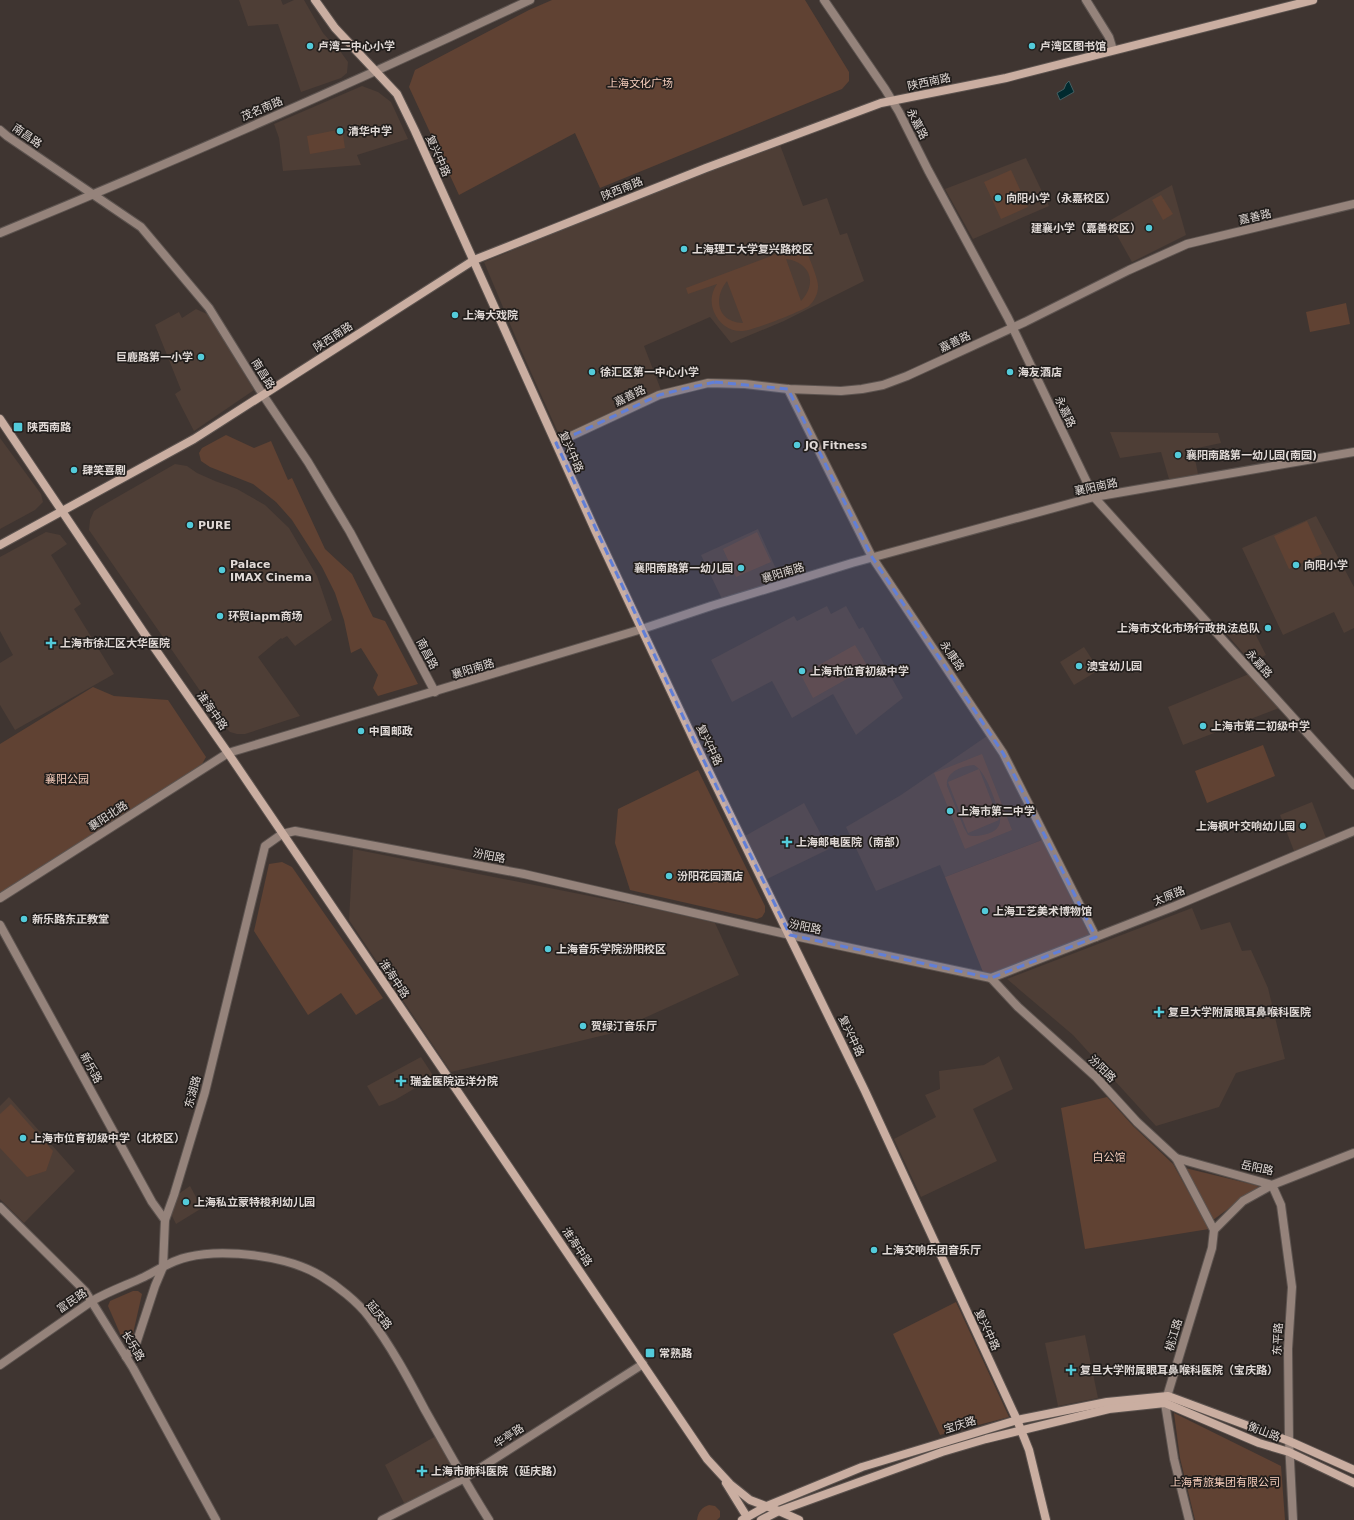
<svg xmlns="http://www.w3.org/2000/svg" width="1354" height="1520" font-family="'DejaVu Sans','Noto Sans SC',sans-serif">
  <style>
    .built { fill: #4e3e36 }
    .green { fill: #604233; fill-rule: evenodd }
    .water { fill: #002a2f; stroke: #435e61 }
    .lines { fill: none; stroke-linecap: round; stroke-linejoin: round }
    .minor-casing { stroke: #5c534f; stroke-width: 10 }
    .tertiary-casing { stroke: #5c534f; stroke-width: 10 }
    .secondary-casing { stroke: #5c534f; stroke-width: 10 }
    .minor { stroke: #95837b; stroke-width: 8 }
    .tertiary { stroke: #95837b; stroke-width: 8 }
    .secondary { stroke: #caaea1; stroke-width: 8 }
    .marked { fill: #617fd7; fill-opacity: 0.2; stroke: #617fd7; stroke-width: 3; stroke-dasharray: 8 5; stroke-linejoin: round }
    .poi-dot { fill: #53cbda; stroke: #221e1c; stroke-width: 1.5 }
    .labels { text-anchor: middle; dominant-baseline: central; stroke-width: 3.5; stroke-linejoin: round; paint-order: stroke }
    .poi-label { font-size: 11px; font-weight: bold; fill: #e0d9d6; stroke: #221e1c; text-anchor: start }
    .street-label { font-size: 11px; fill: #e0d9d6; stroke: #221e1c }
    .park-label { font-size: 11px; fill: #f6cebc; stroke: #221e1c }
  </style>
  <rect width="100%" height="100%" fill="#3f3531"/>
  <!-- built -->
  <g class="built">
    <polygon points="239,0 281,0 283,5 294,0 304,0 323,33 330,41 340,51 348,62 347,73 341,78 301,92 278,24 248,26"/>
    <polygon points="362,86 378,92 391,102 408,139 357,155 361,165 283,171 279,138 274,124"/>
    <polygon points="780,145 803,206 827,198 840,235 847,233 864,281 784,321 731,343 710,317 644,346 661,390 646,395 560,437 521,350 484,262 717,168"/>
    <polygon points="1026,158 1049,206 973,239 945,189"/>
    <polygon points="1172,185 1186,235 1132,262 1109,221"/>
    <polygon points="196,309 209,315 254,390 194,431 175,394 181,390 155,325 179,312 182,318"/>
    <polygon points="1110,432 1218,433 1221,443 1193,449 1198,474 1169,479 1161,452 1120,458"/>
    <polygon points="0,438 41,494 43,502 35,510 0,529"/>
    <polygon points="175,464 187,466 197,473 215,481 237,489 265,505 289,528 317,576 332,620 295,646 287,636 282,639 281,638 258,657 300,716 245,734 237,734 230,732 225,727 89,530 90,520 94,511 100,507"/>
    <polygon points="1316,516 1354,587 1354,628 1344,633 1334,612 1283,635 1242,548"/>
    <polygon points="758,529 781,580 722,599 701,555"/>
    <polygon points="46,532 60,535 67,544 51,555 81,604 74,609 114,674 15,730 0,705 0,663 13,655 0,631 0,557"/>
    <polygon points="827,606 831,614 846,606 859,629 863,627 903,698 856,735 833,694 792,718 772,681 732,702 711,660 794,616 797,621"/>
    <polygon points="1248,620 1266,655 1251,662 1224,631"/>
    <polygon points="1084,647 1099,670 1074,685 1060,662"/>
    <polygon points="1249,674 1279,708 1183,745 1168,707"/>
    <polygon points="987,736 999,755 1042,840 945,877 940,865 876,891 846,827 901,795"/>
    <polygon points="1312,802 1326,838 1294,851 1280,815"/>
    <polygon points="804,803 829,849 767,879 745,836"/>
    <polygon points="353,849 655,909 715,923 739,975 609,1034 451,1072 349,920"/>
    <polygon points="1192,908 1201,930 1230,922 1242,951 1251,950 1268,988 1285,1059 1236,1073 1219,1107 1156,1126 1073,1035 1007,979"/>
    <polygon points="999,1056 1013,1089 973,1109 997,1161 921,1197 894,1139 936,1117 925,1095 940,1089 939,1071 984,1065"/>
    <polygon points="421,1057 434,1077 395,1100 379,1106 367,1086"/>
    <polygon points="9,1097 75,1171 24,1223 0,1199 0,1106"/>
    <polygon points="190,1186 202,1208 176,1224 170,1212 177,1195"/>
    <polygon points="1085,1335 1098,1398 1058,1406 1045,1343"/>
    <polygon points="436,1436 460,1478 405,1505 385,1465"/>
  </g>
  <!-- green -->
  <g class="green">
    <polygon points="552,0 805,0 849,72 849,81 842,89 600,188 575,133 459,195 409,87 415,70 529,10"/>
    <polygon points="342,129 345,148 310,154 307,136"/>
    <polygon points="1011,170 1028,207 1001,219 984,182"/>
    <polygon points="1161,195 1173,214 1163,220 1152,200"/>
    <path d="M803 244C807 252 819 280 818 287 818 294 814 301 809 306 802 311 752 331 743 331 730 332 719 324 714 312 710 302 711 293 717 284L688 294 686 288ZM786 259C810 262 818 283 801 301ZM727 281 743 323C717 322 713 298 727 281Z"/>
    <polygon points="1346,303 1350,324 1310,332 1306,312"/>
    <polygon points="226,435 254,448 271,441 288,480 292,478 325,549 352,574 373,617 385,621 418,684 378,696 373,688 378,675 361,648 351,653 344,620 335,593 322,567 292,520 276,502 253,484 210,467 201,461 199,453 202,448"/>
    <polygon points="1307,521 1322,554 1289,569 1274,536"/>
    <polygon points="757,532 771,562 736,577 723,549"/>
    <polygon points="855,645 868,667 813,698 801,675"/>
    <polygon points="93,687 114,696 168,700 206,757 202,764 196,768 109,828 0,896 0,744"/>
    <polygon points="1263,745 1275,776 1207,803 1195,771"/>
    <path d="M982 754 1012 830 965 849 934 773ZM974 765C987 772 994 800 1000 814 1000 818 1001 823 998 827 994 834 976 838 968 835L964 828 947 786C945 772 962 766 974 765Z"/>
    <polygon points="979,769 999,820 968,833 948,782"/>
    <polygon points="698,770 765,906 765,912 762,917 757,919 630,890 615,843 618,809"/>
    <polygon points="1042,840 1090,936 990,973 983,972 945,877"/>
    <polygon points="282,862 292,867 383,998 356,1015 341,993 308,1015 254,931 269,864"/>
    <polygon points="1107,1097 1133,1126 1173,1164 1209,1229 1085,1249 1061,1108"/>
    <polygon points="11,1104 53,1151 46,1171 27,1177 0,1148 0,1114"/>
    <polygon points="1185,1168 1259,1186 1213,1220"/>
    <polygon points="133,1291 138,1291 142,1294 132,1338 127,1340 122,1338 108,1306 110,1301"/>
    <polygon points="956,1302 1009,1417 940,1435 893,1334"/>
    <polygon points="1174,1413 1281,1466 1285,1520 1195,1520 1180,1458"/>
    <path d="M709 1505 715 1506 720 1511V1517L717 1520H697C698 1512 702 1507 709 1505Z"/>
  </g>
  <!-- water -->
  <polygon class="water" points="1069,81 1074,92 1060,100 1057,93 1064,89 1066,84"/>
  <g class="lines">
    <defs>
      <g id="minor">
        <polyline points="824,0 885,89 899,112 928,170 1008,318 1094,497 1354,785"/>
        <polyline points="1086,0 1109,37 1113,50"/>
        <polyline points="0,130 7,136 141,227 209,308 263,395 308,462 350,532 435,692"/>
        <path d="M0 233C178 160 355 82 530 0"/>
        <polyline points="788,389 872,557 1003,753 1096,937"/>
        <polyline points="556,443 659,395 708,383 745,384 788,389 841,391 862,389 883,385 907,376 1025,322 1129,270 1187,244 1354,204"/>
        <polyline points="0,925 152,1202 165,1220"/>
        <polyline points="991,978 1175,906 1354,831"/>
        <polyline points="1176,1158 1272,1185"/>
        <polyline points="1272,1185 1281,1205 1292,1287 1288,1349 1289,1441 1293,1520"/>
        <path d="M92 1301C109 1291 127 1285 144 1277 158 1270 172 1260 188 1257 224 1248 289 1256 321 1276 336 1285 358 1302 369 1317 391 1346 408 1378 425 1410 446 1447 466 1484 489 1520"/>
        <polyline points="126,1357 136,1344 155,1286 163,1267 165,1220 174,1195 205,1092 265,846 282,834 295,831 524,874 790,935 991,978 1018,1007 1096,1077 1137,1122 1176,1158 1214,1230"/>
        <polyline points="382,1520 463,1479 643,1364"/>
        <polyline points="1189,1520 1174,1459 1165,1403 1212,1248 1214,1230 1243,1201 1272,1185 1354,1153"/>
      </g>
      <g id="tertiary">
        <polyline points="0,898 228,753 642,629 711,606 852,563 1094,497 1354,452"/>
        <polyline points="0,1207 85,1291 133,1368 216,1520"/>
        <polyline points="0,1365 92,1301"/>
      </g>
      <g id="secondary">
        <polyline points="315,0 335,28 397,94 415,131 595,530 699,751 865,1091 1017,1420 1029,1450 1046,1520"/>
        <polyline points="0,419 144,633 228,753 707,1459 730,1484 750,1500 779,1511 799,1520"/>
        <polyline points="0,545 194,439 474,260 706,168 881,103 1006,78 1313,0"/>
        <polyline points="726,1483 747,1517"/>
        <polyline points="742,1520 767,1506 862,1467 1017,1420 1107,1402 1168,1396 1289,1441 1354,1470"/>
        <polyline points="761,1520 779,1511 942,1452 986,1439 1109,1409 1165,1403 1259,1443 1289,1452 1354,1483"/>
      </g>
    </defs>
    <!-- minor casing -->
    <use href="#minor" class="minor-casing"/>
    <!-- tertiary casing -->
    <use href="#tertiary" class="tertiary-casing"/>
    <!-- secondary casing -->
    <use href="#secondary" class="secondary-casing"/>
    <!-- minor -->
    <use href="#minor" class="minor"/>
    <!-- tertiary -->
    <use href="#tertiary" class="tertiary"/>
    <!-- secondary -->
    <use href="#secondary" class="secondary"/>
  </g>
  <!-- marked area -->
  <path class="marked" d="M715 382 788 389 872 557 1003 753 1096 937 991 978 790 935 699 751 556 443 659 395 683 389Z"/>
  <!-- markers -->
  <g class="poi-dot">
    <circle cx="310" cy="46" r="4"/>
    <circle cx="1032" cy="46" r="4"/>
    <circle cx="340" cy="131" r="4"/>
    <circle cx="998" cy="198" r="4"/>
    <circle cx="1149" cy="228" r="4"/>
    <circle cx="684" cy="249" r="4"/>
    <circle cx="455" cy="315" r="4"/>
    <circle cx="201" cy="357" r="4"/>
    <circle cx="592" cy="372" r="4"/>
    <circle cx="1010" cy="372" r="4"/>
    <rect x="13" y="422" width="10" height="10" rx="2"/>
    <circle cx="797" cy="445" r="4"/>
    <circle cx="1178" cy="455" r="4"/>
    <circle cx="74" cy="470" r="4"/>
    <circle cx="190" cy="525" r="4"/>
    <circle cx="1296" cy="565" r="4"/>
    <circle cx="741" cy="568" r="4"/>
    <circle cx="222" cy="570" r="4"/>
    <circle cx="220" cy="616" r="4"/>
    <circle cx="1268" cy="628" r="4"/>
    <path d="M49 637h4v4h4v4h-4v4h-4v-4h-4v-4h4z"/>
    <circle cx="1079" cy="666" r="4"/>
    <circle cx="802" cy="671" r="4"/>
    <circle cx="1203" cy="726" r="4"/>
    <circle cx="361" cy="731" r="4"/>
    <circle cx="950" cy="811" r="4"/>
    <circle cx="1303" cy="826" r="4"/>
    <path d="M785 836h4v4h4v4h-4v4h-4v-4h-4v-4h4z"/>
    <circle cx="669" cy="876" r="4"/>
    <circle cx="985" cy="911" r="4"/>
    <circle cx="24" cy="919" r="4"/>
    <circle cx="548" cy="949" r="4"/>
    <path d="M1157 1006h4v4h4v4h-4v4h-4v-4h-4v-4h4z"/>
    <circle cx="583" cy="1026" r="4"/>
    <path d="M399 1075h4v4h4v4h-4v4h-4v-4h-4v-4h4z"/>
    <circle cx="23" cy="1138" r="4"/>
    <circle cx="186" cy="1202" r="4"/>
    <circle cx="874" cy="1250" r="4"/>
    <rect x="645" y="1348" width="10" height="10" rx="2"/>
    <path d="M1069 1364h4v4h4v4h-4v4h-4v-4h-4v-4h4z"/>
    <path d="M420 1465h4v4h4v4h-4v4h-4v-4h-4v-4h4z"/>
  </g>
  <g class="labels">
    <!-- poi labels -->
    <g class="poi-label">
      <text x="318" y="46">卢湾二中心小学</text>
      <text x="1040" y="46">卢湾区图书馆</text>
      <text x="348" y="131">清华中学</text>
      <text x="1006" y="198">向阳小学（永嘉校区）</text>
      <text x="1141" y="228" text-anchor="end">建襄小学（嘉善校区）</text>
      <text x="692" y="249">上海理工大学复兴路校区</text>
      <text x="463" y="315">上海大戏院</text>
      <text x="193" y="357" text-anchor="end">巨鹿路第一小学</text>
      <text x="600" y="372">徐汇区第一中心小学</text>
      <text x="1018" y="372">海友酒店</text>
      <text x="27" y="427">陕西南路</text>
      <text x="805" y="445">JQ Fitness</text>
      <text x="1186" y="455">襄阳南路第一幼儿园(南园)</text>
      <text x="82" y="470">肆笑喜剧</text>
      <text x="198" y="525">PURE</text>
      <text x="230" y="564">Palace<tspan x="230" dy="13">IMAX Cinema</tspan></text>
      <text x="1304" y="565">向阳小学</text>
      <text x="733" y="568" text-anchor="end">襄阳南路第一幼儿园</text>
      <text x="228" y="616">环贸iapm商场</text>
      <text x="1260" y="628" text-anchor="end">上海市文化市场行政执法总队</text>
      <text x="60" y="643">上海市徐汇区大华医院</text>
      <text x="1087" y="666">澳宝幼儿园</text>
      <text x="810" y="671">上海市位育初级中学</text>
      <text x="1211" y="726">上海市第二初级中学</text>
      <text x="369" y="731">中国邮政</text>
      <text x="958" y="811">上海市第二中学</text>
      <text x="1295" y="826" text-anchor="end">上海枫叶交响幼儿园</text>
      <text x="796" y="842">上海邮电医院（南部）</text>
      <text x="677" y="876">汾阳花园酒店</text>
      <text x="993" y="911">上海工艺美术博物馆</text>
      <text x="32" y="919">新乐路东正教堂</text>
      <text x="556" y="949">上海音乐学院汾阳校区</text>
      <text x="1168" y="1012">复旦大学附属眼耳鼻喉科医院</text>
      <text x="591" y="1026">贺绿汀音乐厅</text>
      <text x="410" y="1081">瑞金医院远洋分院</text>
      <text x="31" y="1138">上海市位育初级中学（北校区）</text>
      <text x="194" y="1202">上海私立蒙特梭利幼儿园</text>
      <text x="882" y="1250">上海交响乐团音乐厅</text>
      <text x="659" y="1353">常熟路</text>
      <text x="1080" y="1370">复旦大学附属眼耳鼻喉科医院（宝庆路）</text>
      <text x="431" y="1471">上海市肺科医院（延庆路）</text>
    </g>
    <!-- street labels -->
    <g class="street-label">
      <text transform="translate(929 82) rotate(-12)">陕西南路</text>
      <text transform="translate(262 109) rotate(-23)">茂名南路</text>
      <text transform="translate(917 124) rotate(63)">永嘉路</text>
      <text transform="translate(27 136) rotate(35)">南昌路</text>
      <text transform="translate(438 156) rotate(66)">复兴中路</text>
      <text transform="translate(622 189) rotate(-22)">陕西南路</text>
      <text transform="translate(1255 217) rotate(-13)">嘉善路</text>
      <text transform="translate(333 337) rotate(-33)">陕西南路</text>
      <text transform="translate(955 342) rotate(-25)">嘉善路</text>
      <text transform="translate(263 374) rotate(58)">南昌路</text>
      <text transform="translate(630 396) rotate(-25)">嘉善路</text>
      <text transform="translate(1065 412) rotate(65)">永嘉路</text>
      <text transform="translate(571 452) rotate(66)">复兴中路</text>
      <text transform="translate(1096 487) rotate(-12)">襄阳南路</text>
      <text transform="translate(783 573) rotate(-17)">襄阳南路</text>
      <text transform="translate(427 654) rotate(62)">南昌路</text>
      <text transform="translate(952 656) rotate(56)">永康路</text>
      <text transform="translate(1259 664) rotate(48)">永嘉路</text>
      <text transform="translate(473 669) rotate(-17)">襄阳南路</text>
      <text transform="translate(212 711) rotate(55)">淮海中路</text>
      <text transform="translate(709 745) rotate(64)">复兴中路</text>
      <text transform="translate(108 816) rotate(-33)">襄阳北路</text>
      <text transform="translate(489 856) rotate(11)">汾阳路</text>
      <text transform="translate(1169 896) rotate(-22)">太原路</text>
      <text transform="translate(805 927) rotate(12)">汾阳路</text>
      <text transform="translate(394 979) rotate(56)">淮海中路</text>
      <text transform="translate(851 1036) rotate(64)">复兴中路</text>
      <text transform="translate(91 1068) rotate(61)">新乐路</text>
      <text transform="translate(1102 1069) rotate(45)">汾阳路</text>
      <text transform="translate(193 1092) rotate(-75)">东湖路</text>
      <text transform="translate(1257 1168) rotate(12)">岳阳路</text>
      <text transform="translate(577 1247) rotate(56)">淮海中路</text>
      <text transform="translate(72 1301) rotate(-34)">富民路</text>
      <text transform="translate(379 1315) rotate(51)">延庆路</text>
      <text transform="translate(987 1330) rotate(65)">复兴中路</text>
      <text transform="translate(1174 1335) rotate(-74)">桃江路</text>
      <text transform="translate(1278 1339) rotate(-87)">东平路</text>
      <text transform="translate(133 1346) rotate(59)">长乐路</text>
      <text transform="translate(960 1425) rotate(-17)">宝庆路</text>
      <text transform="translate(1264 1432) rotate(21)">衡山路</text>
      <text transform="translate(509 1436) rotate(-33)">华亭路</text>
    </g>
    <!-- park labels -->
    <g class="park-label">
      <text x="640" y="83">上海文化广场</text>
      <text x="67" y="779">襄阳公园</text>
      <text x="1109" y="1157">白公馆</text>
      <text x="1225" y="1482">上海青旅集团有限公司</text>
    </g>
  </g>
</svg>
